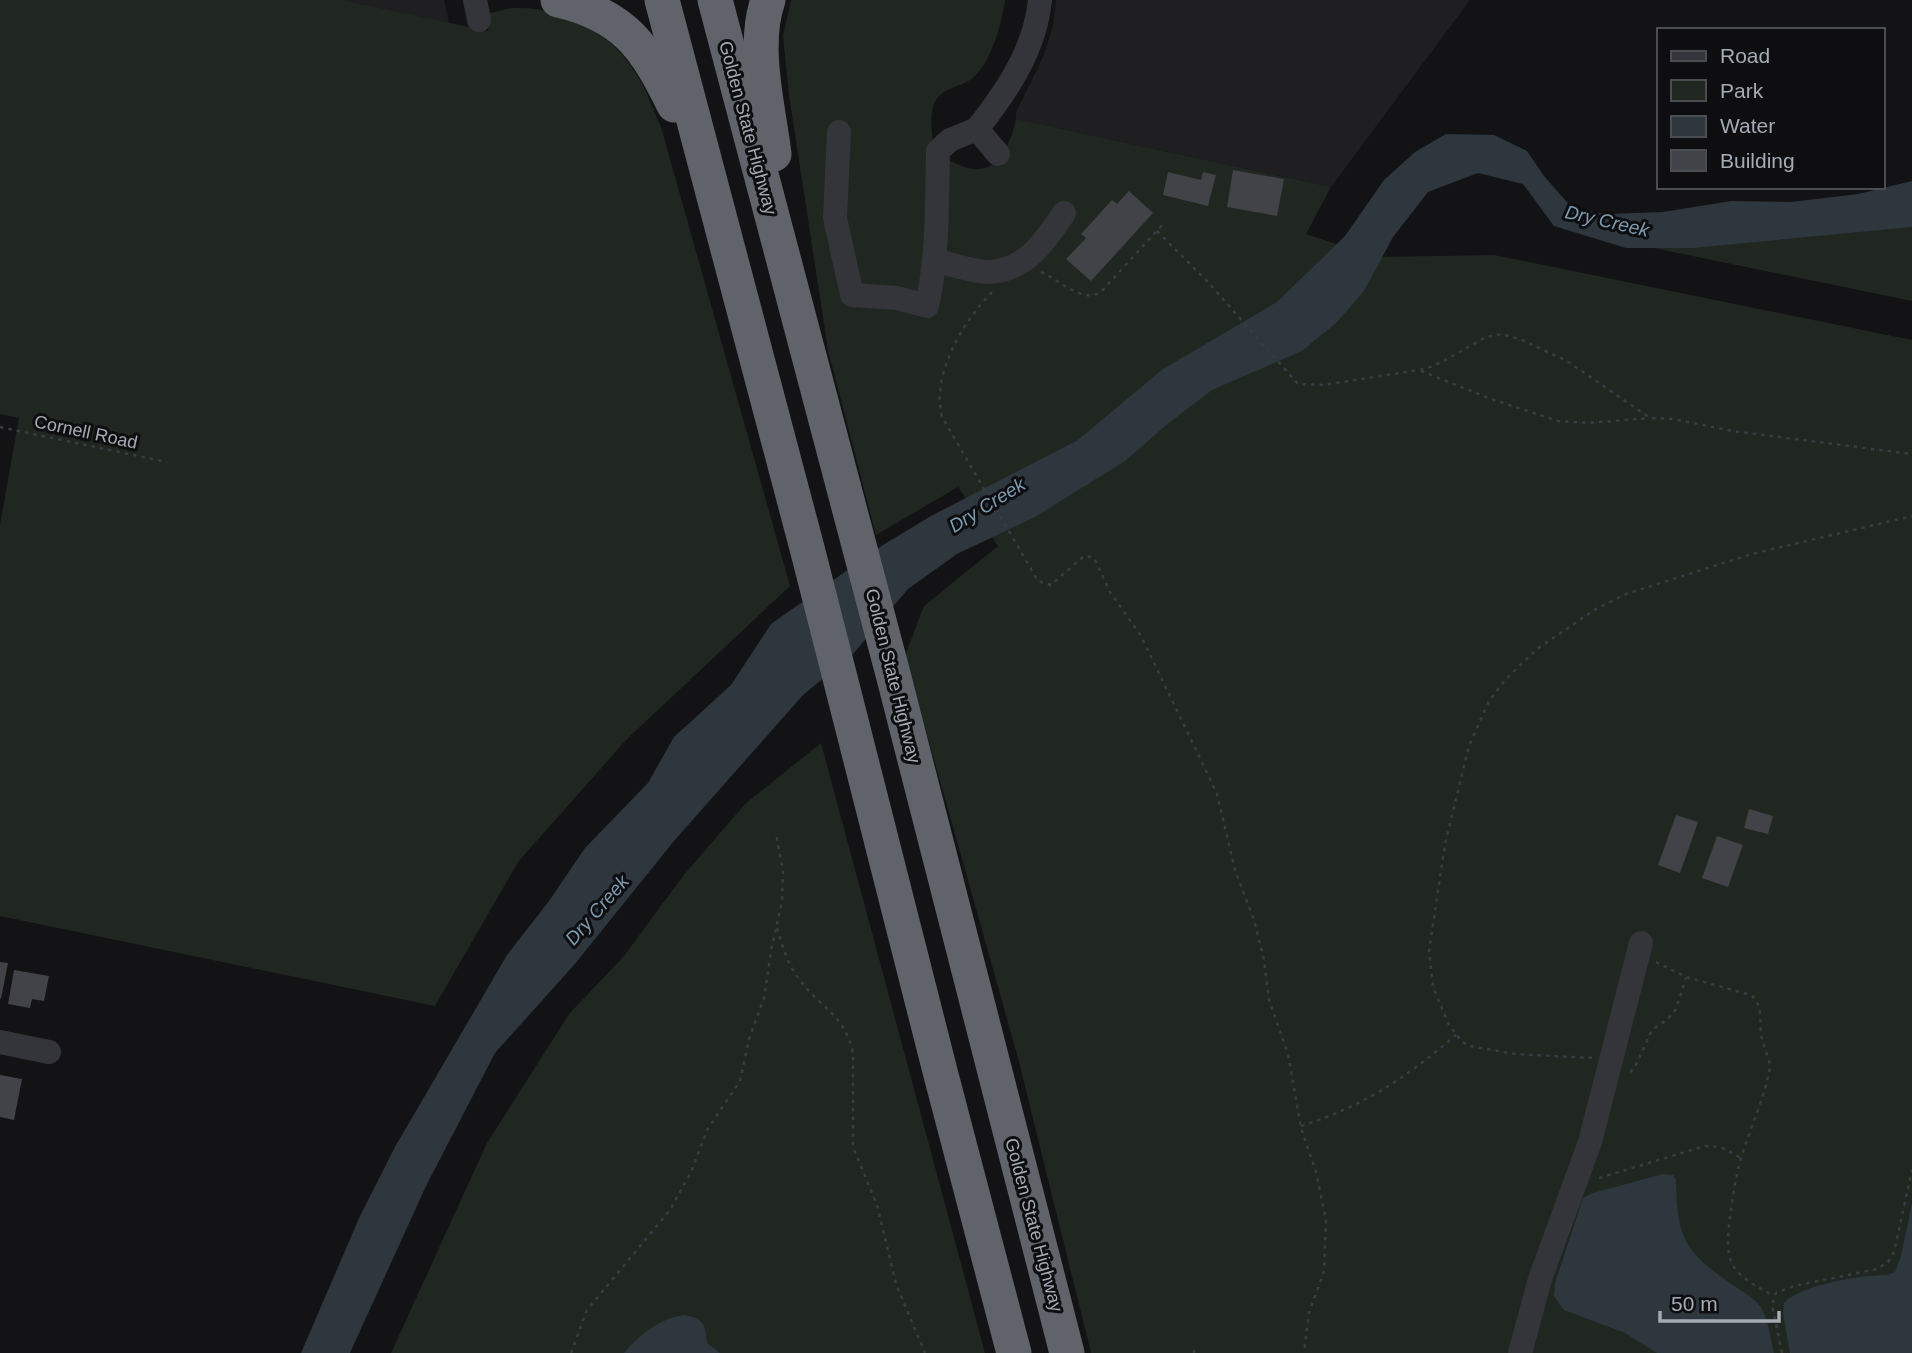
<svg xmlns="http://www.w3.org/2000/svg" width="1912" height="1353" font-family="Helvetica,sans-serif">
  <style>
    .built { fill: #1f1f22 }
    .green { fill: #1f2720 }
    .water { fill: #2d373d }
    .building { fill: #424348 }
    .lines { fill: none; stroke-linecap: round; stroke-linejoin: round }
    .path { stroke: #3a3c41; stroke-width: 2.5; stroke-dasharray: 3.5 5; stroke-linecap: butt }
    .minor { stroke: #34353a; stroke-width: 24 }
    .highway { stroke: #60646a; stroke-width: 35 }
    .labels { text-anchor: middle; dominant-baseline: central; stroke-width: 6; stroke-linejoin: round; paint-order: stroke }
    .street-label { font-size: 18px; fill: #a5abb5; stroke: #0e0e10 }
    .water-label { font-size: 19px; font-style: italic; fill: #7d9baf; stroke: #0e0e10 }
  </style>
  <rect width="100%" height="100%" fill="#131315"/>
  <!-- built -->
  <g class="built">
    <polygon points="343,0 444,0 449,23"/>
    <polygon points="1056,0 1470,0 1331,187 1016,119 1016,112 1044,55 1053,26"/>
  </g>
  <!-- green -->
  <g class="green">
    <path d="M0 0H343L488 31 489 13C498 12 507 8 516 8 568 7 617 36 641 82 649 96 654 112 661 127L790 586 627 739 518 862 435 1006 0 916V525L19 418 0 414Z"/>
    <path d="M791 0H1005C1002 23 990 67 970 80 959 87 944 88 936 100 928 113 933 135 933 149 978 184 1004 173 1016 119L1331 187 1306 234 1375 257 1494 255 1912 340V1353H1091L1018 1058 905 656 924 606 998 546 958 487 876 535 828 350 789 95 783 36Z"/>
    <polygon points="1912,206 1912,301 1561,229 1904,209"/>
    <polygon points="821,743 985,1353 391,1353 487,1143 569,1014 624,956 683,876 745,804"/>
  </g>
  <!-- water -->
  <g class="water">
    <polygon points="1446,134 1494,135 1527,151 1544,176 1573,209 1608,214 1663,212 1731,201 1791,202 1858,194 1912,181 1912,227 1693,248 1626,248 1554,226 1523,184 1478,173 1428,192 1393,237 1364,291 1336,323 1302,351 1212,390 1170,422 1125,461 1035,517 957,554 908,589 853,654 803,695 674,841 574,965 495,1053 426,1186 350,1353 301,1353 360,1216 395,1147 507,955 549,901 585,848 648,783 674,737 731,685 771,624 883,545 931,516 1078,440 1163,369 1277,302 1345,236 1384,180 1415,152"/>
    <path d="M1663 1174 1673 1175 1676 1180C1677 1235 1683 1251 1730 1283 1740 1290 1752 1296 1760 1306 1769 1319 1770 1338 1774 1353H1657L1625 1333 1564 1310 1554 1296 1555 1283 1583 1198 1593 1193Z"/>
    <path d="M1912 1203V1353H1790L1783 1313 1784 1303C1803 1284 1861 1275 1887 1275L1895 1272 1901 1256Z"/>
    <path d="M684 1315C703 1318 706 1325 707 1343L720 1353H624C639 1335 660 1318 684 1315Z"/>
  </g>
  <!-- building -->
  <g class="building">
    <polygon points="1233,170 1284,179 1277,216 1227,207"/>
    <polygon points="1168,172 1201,180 1203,172 1216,175 1208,206 1163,195"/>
    <polygon points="1129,191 1153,213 1091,281 1066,259 1086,238 1081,234 1112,200 1117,204"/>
    <polygon points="1749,809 1773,816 1768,834 1744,828"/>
    <polygon points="1676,815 1698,822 1680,873 1658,865"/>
    <polygon points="1717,836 1743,845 1728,887 1702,878"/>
    <polygon points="0,962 8,963 1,999 0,998"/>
    <polygon points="14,970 49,976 44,1001 32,999 30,1008 8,1004"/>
    <polygon points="0,1075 22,1079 14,1120 0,1117"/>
  </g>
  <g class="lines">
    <!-- path -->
    <g class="path">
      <polyline points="1157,231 1207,281 1298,384 1323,385 1425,369 1442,362 1486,337 1502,334 1522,340 1567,361 1650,418 1674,419 1732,431 1912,454"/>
      <path d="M1041 272C1060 280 1079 302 1100 293L1165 222"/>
      <path d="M992 292C963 322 931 374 942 417L1038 581 1051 585 1084 556 1092 557 1096 562 1110 592 1141 636 1210 779 1217 794 1235 870 1254 920 1264 960 1269 1000 1288 1054 1301 1128 1316 1172 1326 1220 1324 1271 1309 1313 1304 1353"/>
      <polyline points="1421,371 1491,399 1558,421 1588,423 1650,418"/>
      <polyline points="0,427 167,462"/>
      <path d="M777 928C782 945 788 965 799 979 820 1008 846 1015 853 1054V1147L877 1205 896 1284 925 1353"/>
      <path d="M1656 962 1686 977 1751 995C1765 1006 1758 1024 1762 1039 1764 1049 1769 1056 1770 1067 1765 1097 1751 1126 1742 1155 1735 1178 1732 1202 1729 1225 1728 1239 1726 1255 1734 1267 1744 1281 1760 1288 1774 1296"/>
      <polyline points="1592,1058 1515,1054 1470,1046 1462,1042 1449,1025 1433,987 1429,951 1445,844 1469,746 1489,701 1506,679 1537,649 1596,609 1626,594 1752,554 1912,516"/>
      <polyline points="1630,1072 1635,1067 1652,1030 1668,1019 1676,1009 1686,978"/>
      <path d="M1301 1126C1364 1106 1406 1078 1456 1035"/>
      <polyline points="1599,1178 1705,1146 1721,1147 1741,1158"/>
      <polyline points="1194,1350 1194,1353"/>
      <polyline points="571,1353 587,1310 670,1210 691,1172 707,1130 740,1081 749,1039 764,998 771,951 782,901 783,872 776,833"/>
      <polyline points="1782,1353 1772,1305 1776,1293 1794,1286 1877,1269 1888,1262 1894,1252 1912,1170"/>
    </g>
    <!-- minor -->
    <g class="minor">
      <polyline points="475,0 479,20"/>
      <path d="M977 129C1007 91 1035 50 1040 0"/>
      <polyline points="977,129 998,154"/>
      <path d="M839 132 835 218 852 295 897 298 927 306C938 255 937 203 938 151L950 140 977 129"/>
      <path d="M934 260C951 264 972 272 989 272 1027 270 1045 241 1064 213"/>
      <polyline points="0,1042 49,1052"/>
      <polyline points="1520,1353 1540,1279 1590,1142 1641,943"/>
    </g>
    <!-- highway -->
    <g class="highway">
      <path d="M558 0C624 15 646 47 674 105"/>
      <polyline points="662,0 807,548 941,1075 1014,1353"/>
      <polyline points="715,0 893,674 1067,1353"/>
      <path d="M768 0C752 46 768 106 774 154"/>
    </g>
  </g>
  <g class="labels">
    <!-- street labels -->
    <g class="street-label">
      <text transform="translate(748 128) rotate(75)">Golden State Highway</text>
      <text transform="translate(86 432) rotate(12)">Cornell Road</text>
      <text transform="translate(893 676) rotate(76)">Golden State Highway</text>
      <text transform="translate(1034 1225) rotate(75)">Golden State Highway</text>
    </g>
    <!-- water labels -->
    <g class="water-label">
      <text transform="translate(1607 221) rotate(13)">Dry Creek</text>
      <text transform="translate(987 505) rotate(-32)">Dry Creek</text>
      <text transform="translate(597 910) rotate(-49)">Dry Creek</text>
    </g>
  </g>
  <!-- legend -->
  <rect x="1657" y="28" width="228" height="161" fill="#0e0e10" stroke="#4a4d52" stroke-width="2"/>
  <rect x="1671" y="51" width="35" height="10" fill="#34353a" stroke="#4a4d52" stroke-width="2"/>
  <text x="1720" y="63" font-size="21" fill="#a5abb5">Road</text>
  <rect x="1671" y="80" width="35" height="21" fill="#1f2720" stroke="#4a4d52" stroke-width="2"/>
  <text x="1720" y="98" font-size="21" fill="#a5abb5">Park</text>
  <rect x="1671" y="116" width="35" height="21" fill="#2d373d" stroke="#4a4d52" stroke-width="2"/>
  <text x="1720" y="133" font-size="21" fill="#a5abb5">Water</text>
  <rect x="1671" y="150" width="35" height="21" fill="#424348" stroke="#4a4d52" stroke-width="2"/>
  <text x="1720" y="168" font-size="21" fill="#a5abb5">Building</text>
  <!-- scale -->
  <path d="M1660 1311v10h119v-10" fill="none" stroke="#a5abb5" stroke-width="3.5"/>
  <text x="1671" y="1311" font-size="21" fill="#a5abb5" stroke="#0e0e10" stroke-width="5" paint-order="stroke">50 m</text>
</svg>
